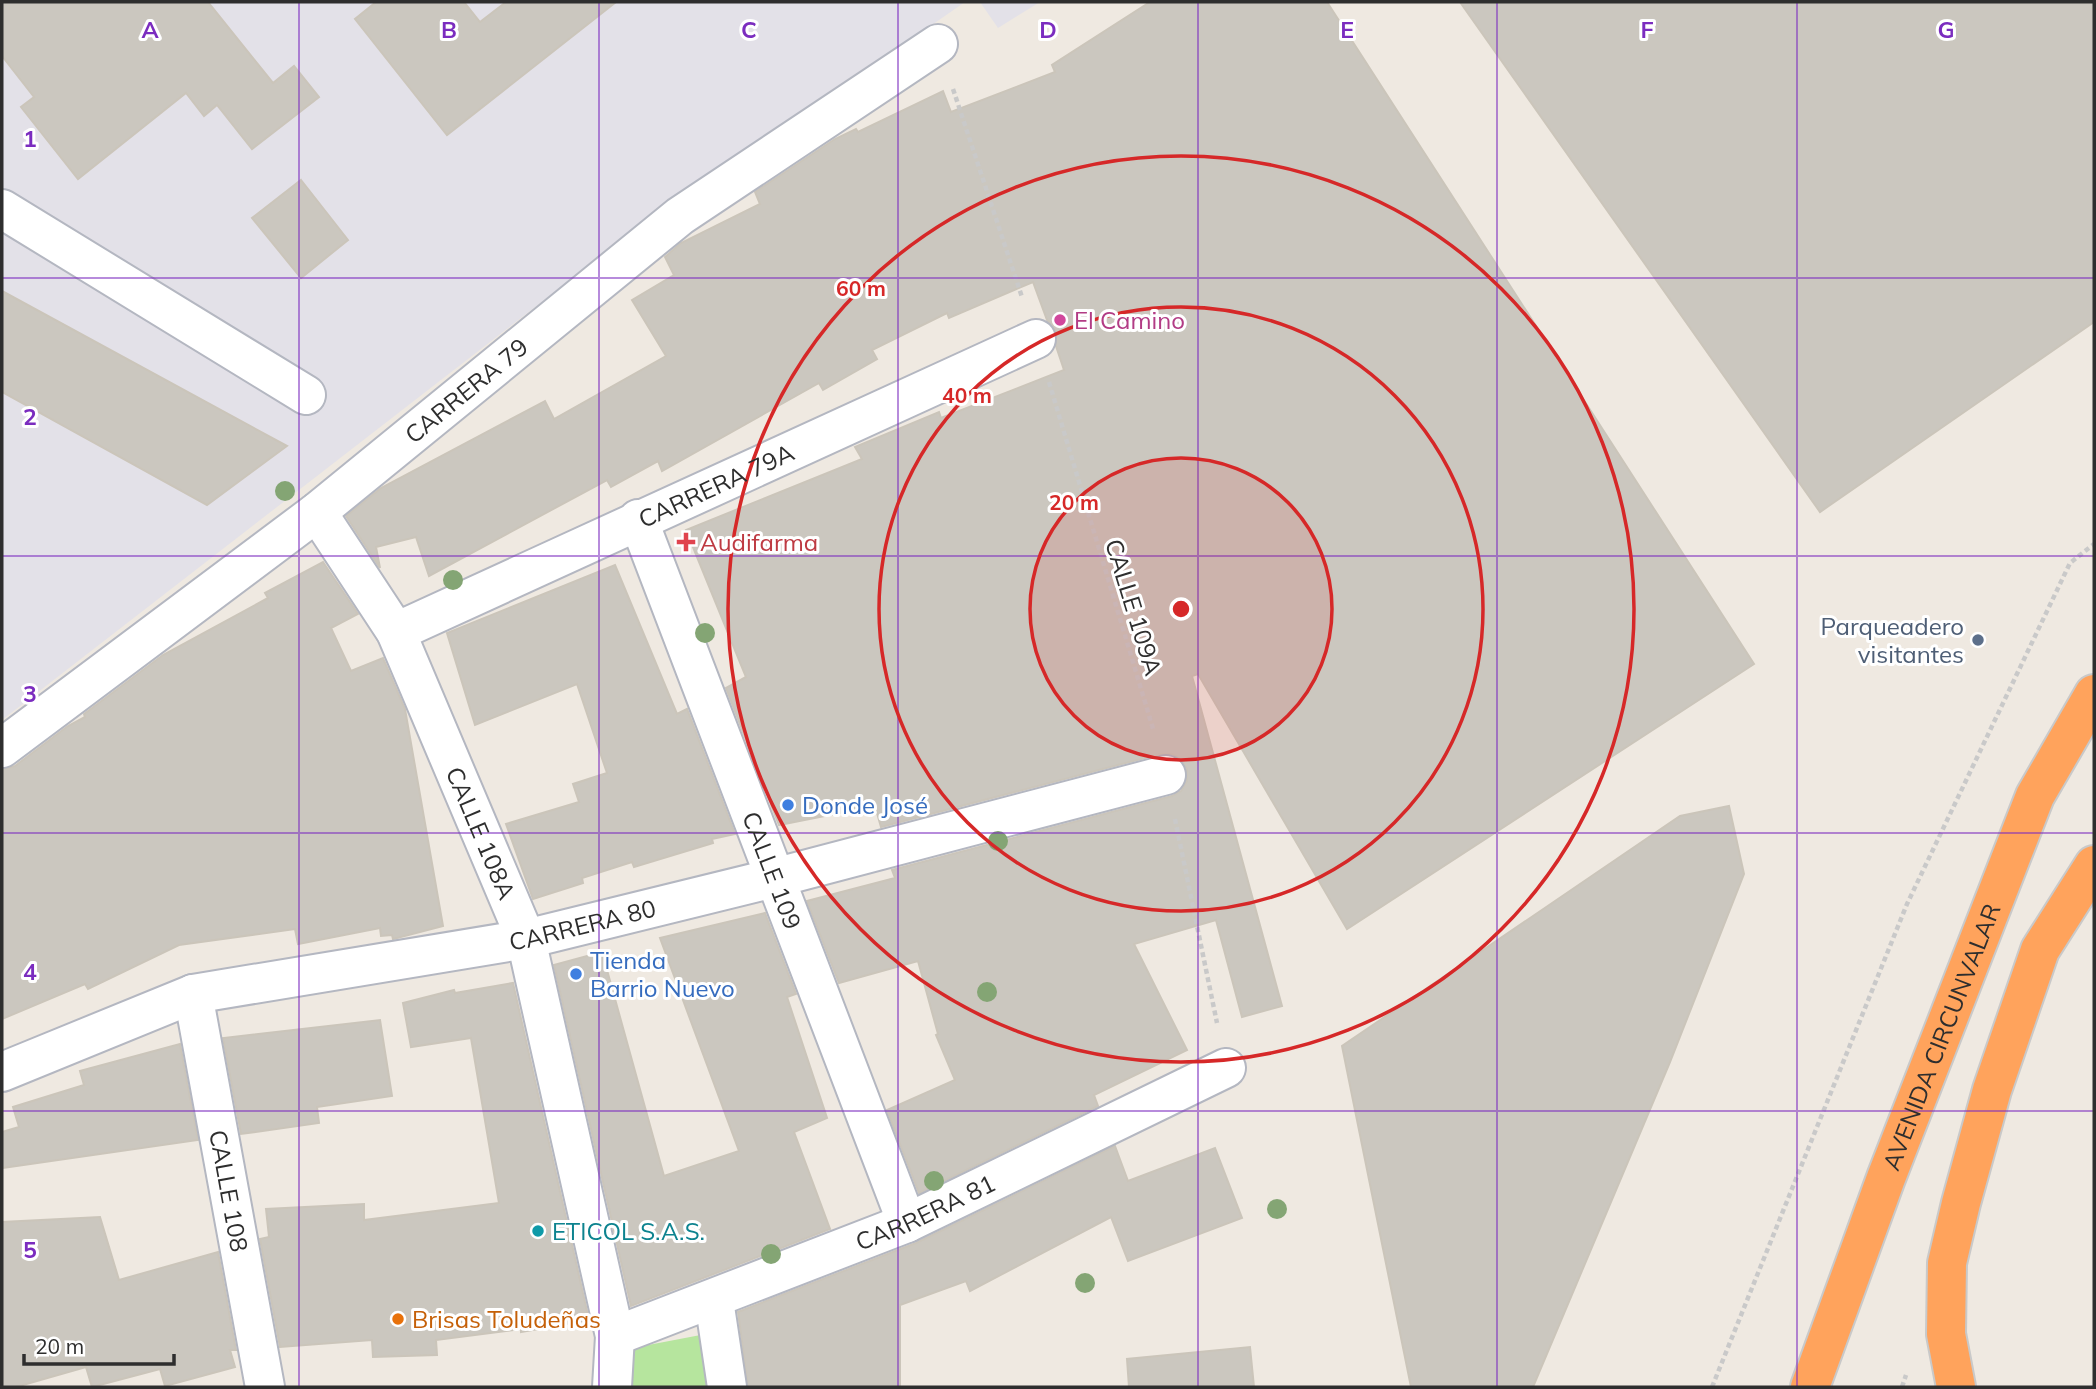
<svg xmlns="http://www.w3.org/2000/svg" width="2096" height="1389" font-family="Mulish,sans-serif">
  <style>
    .industrial { fill: #e3e1e8 }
    .green { fill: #b6e59e }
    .building { fill: #cbc7bf; stroke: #cbc5ba; stroke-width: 2 }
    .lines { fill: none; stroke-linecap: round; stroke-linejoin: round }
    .minor-casing { stroke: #b4b7c1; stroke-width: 42 }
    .highway-casing { stroke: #c9c9c9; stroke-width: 42 }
    .path { stroke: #c9c9c9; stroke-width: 4.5; stroke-dasharray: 5 3.5; stroke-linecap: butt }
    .minor { stroke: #fff; stroke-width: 38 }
    .highway { stroke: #ffa35c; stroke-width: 38 }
    .tree { fill: #84a574 }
    .grid { fill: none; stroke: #7b2cbf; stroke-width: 2; stroke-opacity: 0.55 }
    .ring { fill: none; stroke: #d62828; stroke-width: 3.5 }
    .hotel-dot { fill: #d1479c; stroke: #fff; stroke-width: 2.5 }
    .health-dot { fill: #e0444e; stroke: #fff; stroke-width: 2.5 }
    .service-dot { fill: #5c6f8a; stroke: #fff; stroke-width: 2.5 }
    .shop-dot { fill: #3f7fe0; stroke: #fff; stroke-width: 2.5 }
    .culture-dot { fill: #0f9aa8; stroke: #fff; stroke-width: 2.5 }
    .food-dot { fill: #e8710a; stroke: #fff; stroke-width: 2.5 }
    .labels { text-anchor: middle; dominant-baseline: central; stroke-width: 6; stroke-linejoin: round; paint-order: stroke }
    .hotel-label { font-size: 24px; fill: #b23c85; stroke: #fff; text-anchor: start }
    .street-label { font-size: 24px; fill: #2e2e2e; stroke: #fff }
    .health-label { font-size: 24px; fill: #be3a42; stroke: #fff; text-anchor: start }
    .service-label { font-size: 24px; fill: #4e5e75; stroke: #fff; text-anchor: end }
    .shop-label { font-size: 24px; fill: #366cbe; stroke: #fff; text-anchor: start }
    .culture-label { font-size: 24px; fill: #0d838f; stroke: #fff; text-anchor: start }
    .food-label { font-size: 24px; fill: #c56008; stroke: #fff; text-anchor: start }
    .grid-label { font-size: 23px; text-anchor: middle; font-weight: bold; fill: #7b2cbf; stroke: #fff; stroke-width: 6; stroke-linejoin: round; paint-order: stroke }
    .centre { fill: #d62828; stroke: #fff; stroke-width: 3.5 }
    .ring-label { font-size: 21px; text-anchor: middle; font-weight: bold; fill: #d62828; stroke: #fff; stroke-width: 6; stroke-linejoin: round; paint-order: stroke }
  </style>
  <rect width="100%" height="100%" fill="#efe9e1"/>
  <!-- industrial -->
  <g class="industrial">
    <polygon points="2,2 965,2 623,239 2,720"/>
    <polygon points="980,2 1040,2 998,28"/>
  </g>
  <!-- green -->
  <polygon class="green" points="711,1333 719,1387 619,1387 617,1351"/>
  <!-- building -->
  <g class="building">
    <polygon points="2,2 208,2 273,83 294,66 319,97 252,149 217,105 204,116 186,93 78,179 21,107 34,97 2,56"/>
    <polygon points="376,2 464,2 480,22 506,2 616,2 447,135 355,19"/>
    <polygon points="1150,2 1327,2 1754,664 1347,929 1198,674 1192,676 1282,1006 1242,1017 1216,920 1134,944 1187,1050 1094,1095 1098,1106 919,1193 887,1110 955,1080 936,1035 938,1034 918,961 839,983 807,901 895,878 892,870 1172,796 1181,791 1187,781 1187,769 1181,759 1172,754 1160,754 881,827 875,806 779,825 726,688 746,677 686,530 862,459 855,447 939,412 941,418 1064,370 1056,346 1056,331 1047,320 1033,282 949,318 947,313 872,350 877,359 823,390 819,383 662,471 658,461 611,487 607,480 429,576 416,537 376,547 380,568 346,516 381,488 545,401 554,419 666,356 632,300 674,275 665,257 681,243 760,204 755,192 835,139 856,129 858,132 943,91 951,112 1055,72 1052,65"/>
    <polygon points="1460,2 2094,2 2094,322 1820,512"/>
    <polygon points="301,180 348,240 301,278 252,218"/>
    <polygon points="2,291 287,446 207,505 2,392"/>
    <polygon points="323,562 358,614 331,628 351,671 383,658 405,709 443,926 393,939 392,935 381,936 380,928 298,944 295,929 179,945 88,989 85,984 2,1019 2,769 15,766 68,726 85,717 84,714 163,655 268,598 265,593"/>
    <polygon points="615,565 677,714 687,709 735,834 712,839 713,843 634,867 632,862 582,878 583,883 533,899 506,824 579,802 573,784 607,773 577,684 475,725 447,633"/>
    <polygon points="1729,806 1744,874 1670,1062 1533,1387 1411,1387 1342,1046 1680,816"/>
    <polygon points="765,913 796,994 787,997 827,1118 794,1132 830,1229 631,1306 554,965 602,952 664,1176 739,1151 660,938"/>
    <polygon points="513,983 589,1320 521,1332 521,1329 436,1340 437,1355 373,1357 372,1340 280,1347 260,1239 269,1237 266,1209 364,1204 364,1220 499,1203 471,1038 411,1047 403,1003 454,990 455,993"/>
    <polygon points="380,1020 392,1096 317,1107 319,1123 241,1134 223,1038"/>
    <polygon points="180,1044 198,1140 2,1168 2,1132 19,1127 13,1107 84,1085 80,1071"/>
    <polygon points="1115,1146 1128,1181 1215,1148 1242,1218 1128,1261 1111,1217 970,1291 966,1281 900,1305 900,1387 748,1387 738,1312 916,1243"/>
    <polygon points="100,1217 119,1280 218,1252 236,1350 230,1350 235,1367 165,1386 160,1369 92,1387 86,1367 16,1387 2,1387 2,1222"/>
    <polygon points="1250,1347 1254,1387 1129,1387 1127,1359"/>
  </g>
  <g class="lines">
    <defs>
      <g id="minor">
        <polyline points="2,209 306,395"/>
        <path id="s1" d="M317 512 396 632 526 939 615 1336 612 1387"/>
        <path id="s2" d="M638 519 907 1223"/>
        <path id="s3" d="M396 632 1036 339"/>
        <path id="s4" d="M2 748 317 512 680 216 938 44"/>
        <path id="s5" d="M193 994 265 1387"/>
        <path id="s6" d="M2 1072 193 994 526 939 774 878 1166 775"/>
        <polyline points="714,1300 727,1387"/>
        <path id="s7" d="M615 1336 907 1223 1226 1068"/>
      </g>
      <g id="highway">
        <path id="s8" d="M1810 1387 1886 1178 2035 796 2094 694"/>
        <polyline points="1956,1387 1946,1334 1947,1263 1961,1203 1992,1090 2040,950 2094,865"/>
      </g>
    </defs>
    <!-- minor casing -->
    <use href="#minor" class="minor-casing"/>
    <!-- highway casing -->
    <use href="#highway" class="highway-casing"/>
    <!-- path -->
    <g class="path">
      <polyline points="953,89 1022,297"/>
      <polyline points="1049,382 1154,732"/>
      <polyline points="1175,819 1217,1023"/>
      <polyline points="1712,1387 1907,904 2070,563 2094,544"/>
      <polyline points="1902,1387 1906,1375"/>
    </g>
    <!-- minor -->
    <use href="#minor" class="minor"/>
    <!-- highway -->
    <use href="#highway" class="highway"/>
  </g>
  <!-- trees -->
  <g class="tree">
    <circle cx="285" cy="491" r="10"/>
    <circle cx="453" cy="580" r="10"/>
    <circle cx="705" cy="633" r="10"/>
    <circle cx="998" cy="841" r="10"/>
    <circle cx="987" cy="992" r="10"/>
    <circle cx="934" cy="1181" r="10"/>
    <circle cx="1277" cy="1209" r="10"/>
    <circle cx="771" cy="1254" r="10"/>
    <circle cx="1085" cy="1283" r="10"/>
  </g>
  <!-- grid -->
  <path class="grid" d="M299 2V1387M599 2V1387M898 2V1387M1198 2V1387M1497 2V1387M1797 2V1387M2 278H2094M2 556H2094M2 833H2094M2 1111H2094"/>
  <!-- distance rings -->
  <circle cx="1181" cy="609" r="151" fill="#d62828" fill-opacity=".12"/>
  <g class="ring">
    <circle cx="1181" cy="609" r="151"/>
    <circle cx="1181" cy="609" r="302"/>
    <circle cx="1181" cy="609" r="453"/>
  </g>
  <!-- markers -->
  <circle class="hotel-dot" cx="1060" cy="320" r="7"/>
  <path class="health-dot" d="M682.5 531.5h7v7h7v7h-7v7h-7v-7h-7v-7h7z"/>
  <circle class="service-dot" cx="1978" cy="640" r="7"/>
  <g class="shop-dot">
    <circle cx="788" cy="805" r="7"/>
    <circle cx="576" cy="974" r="7"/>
  </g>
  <circle class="culture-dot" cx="538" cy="1231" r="7"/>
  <circle class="food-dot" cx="398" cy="1319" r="7"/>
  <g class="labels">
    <!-- hotel labels -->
    <g class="hotel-label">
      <text x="1074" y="320">El Camino</text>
    </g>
    <!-- street labels -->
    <g class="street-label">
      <text stroke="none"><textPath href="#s4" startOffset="586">CARRERA 79</textPath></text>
      <text stroke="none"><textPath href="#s3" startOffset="352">CARRERA 79A</textPath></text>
      <text transform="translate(1134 607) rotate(73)">CALLE 109A</text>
      <text stroke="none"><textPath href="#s1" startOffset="362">CALLE 108A</textPath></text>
      <text stroke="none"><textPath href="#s2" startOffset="376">CALLE 109</textPath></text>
      <text stroke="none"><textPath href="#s6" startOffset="602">CARRERA 80</textPath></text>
      <text stroke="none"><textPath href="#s8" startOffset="374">AVENIDA CIRCUNVALAR</textPath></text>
      <text stroke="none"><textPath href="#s5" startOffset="200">CALLE 108</textPath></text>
      <text stroke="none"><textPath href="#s7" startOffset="334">CARRERA 81</textPath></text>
    </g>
    <!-- health labels -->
    <g class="health-label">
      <text x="700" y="542">Audifarma</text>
    </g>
    <!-- service labels -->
    <g class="service-label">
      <text x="1964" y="626">Parqueadero<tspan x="1964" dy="28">visitantes</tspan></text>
    </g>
    <!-- shop labels -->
    <g class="shop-label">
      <text x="802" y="805">Donde José</text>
      <text x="590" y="960">Tienda<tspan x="590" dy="28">Barrio Nuevo</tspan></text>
    </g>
    <!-- culture labels -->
    <g class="culture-label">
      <text x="552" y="1231">ETICOL S.A.S.</text>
    </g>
    <!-- food labels -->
    <g class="food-label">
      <text x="412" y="1319">Brisas Toludeñas</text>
    </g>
  </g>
  <g class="grid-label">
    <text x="150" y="38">A</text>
    <text x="449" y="38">B</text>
    <text x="749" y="38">C</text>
    <text x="1048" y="38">D</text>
    <text x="1347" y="38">E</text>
    <text x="1647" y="38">F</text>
    <text x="1946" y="38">G</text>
    <text x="30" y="147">1</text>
    <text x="30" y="425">2</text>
    <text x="30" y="702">3</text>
    <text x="30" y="980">4</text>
    <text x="30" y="1258">5</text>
  </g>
  <circle cx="1181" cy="609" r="10" class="centre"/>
  <g class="ring-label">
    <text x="861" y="296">60 m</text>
    <text x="967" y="403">40 m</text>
    <text x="1074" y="510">20 m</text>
  </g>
  <!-- border -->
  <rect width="2096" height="1389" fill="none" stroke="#2e2e2e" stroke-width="7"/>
  <!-- scale -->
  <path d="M24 1354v10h150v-10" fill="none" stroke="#2e2e2e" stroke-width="3.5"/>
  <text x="35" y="1354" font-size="21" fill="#2e2e2e" stroke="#ffffff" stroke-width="5" paint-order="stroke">20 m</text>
</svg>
